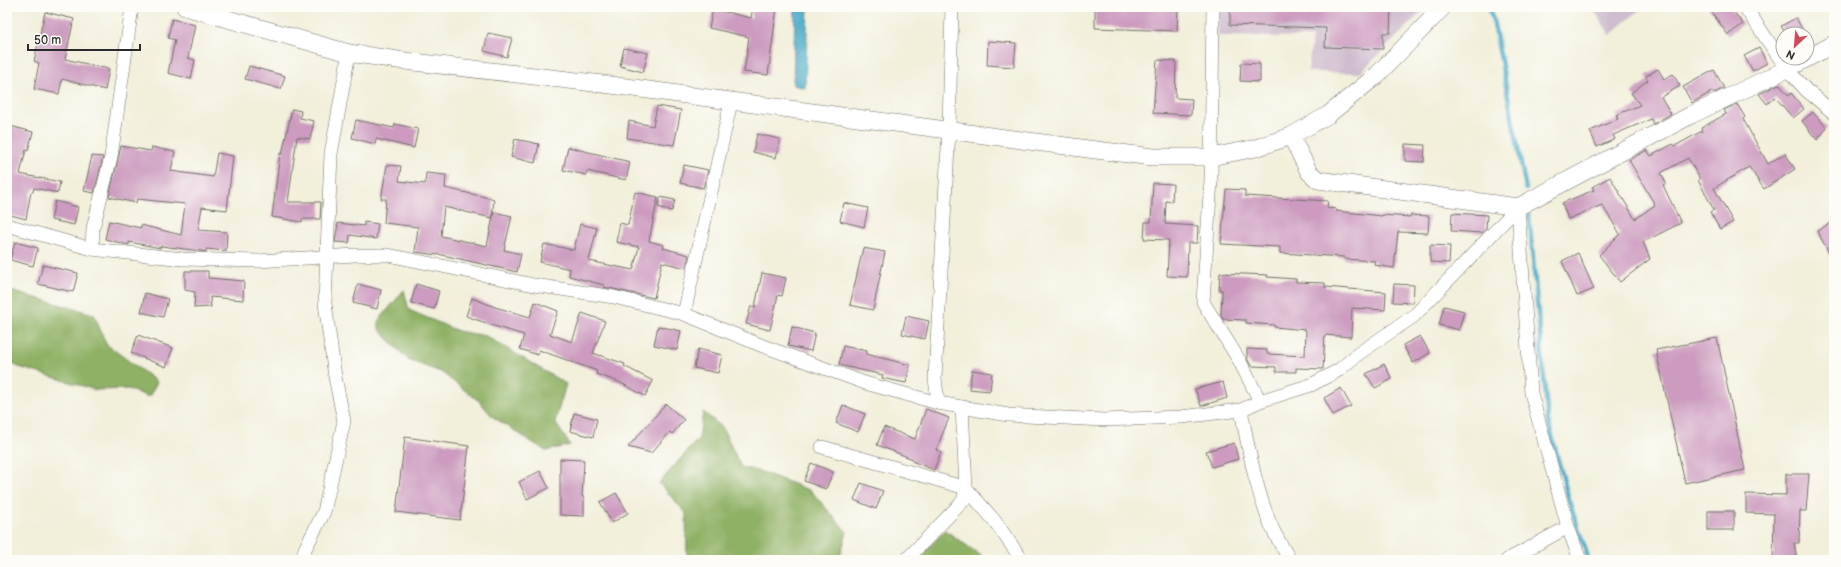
<svg xmlns="http://www.w3.org/2000/svg" width="1841" height="567" font-family="'Balsamiq Sans',sans-serif">
  <style>
    .industrial { fill: #cfbdcf }
    .forest { fill: #8fb165; stroke: #5d6e48 }
    .water { fill: #48aac7; stroke: #3a6a79 }
    .lines { fill: none; stroke-linecap: round; stroke-linejoin: round }
    .stream { stroke: #48aac7; stroke-width: 4.5 }
    .building { fill: #cc9bbf }
    .minor-casing { stroke: #717069; stroke-width: 14 }
    .tertiary-casing { stroke: #717069; stroke-width: 18 }
    .minor { stroke: #fff; stroke-width: 13 }
    .tertiary { stroke: #fff; stroke-width: 17 }
  </style>
  <rect width="100%" height="100%" fill="#fdfcf7"/>
  <filter id="ink" filterUnits="userSpaceOnUse"><feTurbulence type="fractalNoise" baseFrequency=".025" numOctaves="2"/><feDisplacementMap in="SourceGraphic" scale="8" xChannelSelector="R" yChannelSelector="G"/><feConvolveMatrix kernelMatrix="1 2 1 2 8 2 1 2 1" color-interpolation-filters="sRGB"/></filter>
  <filter id="wash" filterUnits="userSpaceOnUse"><feTurbulence type="fractalNoise" baseFrequency=".012" numOctaves="4" result="noise"/><feDisplacementMap in="SourceGraphic" scale="16" xChannelSelector="R" yChannelSelector="G"/><feGaussianBlur stdDeviation="0.9" result="paint"/><feColorMatrix in="noise" values="0 0 0 0 0 0 0 0 0 0 0 0 0 0 0 0 0 1.4 0 .05"/><feComposite in="paint" operator="in"/></filter>
  <g filter="url(#wash)">
    <rect width="100%" height="100%" fill="#f2efdb"/>
    <!-- industrial -->
    <g class="industrial">
      <polygon points="1219,7 1427,7 1360,73 1308,72 1312,37 1218,36"/>
      <polygon points="1592,7 1643,7 1610,35"/>
    </g>
    <!-- forest -->
    <g class="forest">
      <polygon points="7,290 94,314 106,344 157,382 149,397 128,389 96,390 19,367 7,361"/>
      <polygon points="404,290 409,310 458,331 486,336 566,384 555,422 570,445 546,451 493,417 479,401 441,372 408,360 379,329 379,320"/>
      <polygon points="703,412 722,427 741,467 765,473 811,491 847,532 839,560 687,560 686,513 659,483 699,438"/>
      <polygon points="945,530 987,560 917,560"/>
    </g>
    <!-- water -->
    <polygon class="water" points="795,7 808,7 805,88 793,85"/>
    <g class="lines">
      <!-- stream -->
      <g class="stream">
        <polyline points="1489,7 1494,24 1526,189"/>
        <polyline points="1529,215 1548,421 1570,504 1589,560"/>
      </g>
    </g>
    <g id="blocks">
      <!-- building -->
      <g class="building">
        <polygon points="753,7 777,7 768,75 744,72 749,37 709,28 713,9 751,18"/>
        <polygon points="1095,7 1178,8 1177,31 1095,28"/>
        <polygon points="1230,7 1391,7 1390,33 1383,33 1383,49 1325,47 1326,28 1230,25"/>
        <polygon points="1708,7 1730,7 1743,24 1728,35"/>
        <polygon points="45,12 74,19 65,59 109,69 105,90 62,79 59,94 34,89 39,63 34,61"/>
        <polygon points="1796,18 1805,34 1786,34 1781,26"/>
        <polygon points="172,19 195,25 188,58 195,60 191,79 168,73 175,40 168,38"/>
        <polygon points="488,33 512,38 507,57 484,51"/>
        <polygon points="988,41 1016,43 1014,67 987,65"/>
        <polygon points="624,48 648,53 643,72 620,66"/>
        <polygon points="1759,48 1767,63 1753,71 1744,56"/>
        <polygon points="1157,60 1176,61 1175,98 1192,99 1191,115 1153,113"/>
        <polygon points="1241,63 1260,64 1260,82 1240,81"/>
        <polygon points="249,66 285,76 281,89 245,79"/>
        <polygon points="1658,69 1664,79 1673,74 1680,86 1661,97 1671,114 1653,124 1651,119 1613,135 1615,139 1597,147 1590,131 1618,119 1616,115 1640,105 1631,93 1648,80 1646,76"/>
        <polygon points="1714,70 1724,88 1714,93 1713,91 1692,103 1683,87"/>
        <polygon points="1779,84 1789,96 1791,93 1804,109 1793,118 1775,97 1767,104 1759,94"/>
        <polygon points="1737,104 1745,117 1743,119 1768,164 1785,153 1795,169 1764,189 1749,167 1714,188 1733,222 1720,229 1710,212 1714,210 1698,180 1700,179 1688,158 1661,173 1666,183 1663,185 1681,223 1643,242 1650,259 1620,282 1599,255 1620,234 1602,205 1568,219 1562,203 1594,190 1592,187 1610,177 1635,219 1655,205 1629,160 1647,150 1651,156 1673,144 1675,146 1702,131 1701,128 1726,114 1724,110"/>
        <polygon points="657,106 681,110 674,145 627,138 629,121 653,126"/>
        <polygon points="292,109 301,111 300,118 314,121 310,139 297,137 288,202 321,202 320,219 302,219 302,222 272,217 280,153 282,154"/>
        <polygon points="1813,112 1827,128 1817,140 1802,121"/>
        <polygon points="356,120 394,128 395,124 418,129 414,148 376,139 375,144 352,138"/>
        <polygon points="10,126 33,132 28,151 26,150 20,174 60,182 58,193 34,188 33,192 31,192 26,219 7,214 7,137"/>
        <polygon points="757,134 780,139 776,158 753,152"/>
        <polygon points="515,139 539,144 535,163 511,157"/>
        <polygon points="1405,144 1425,145 1424,162 1405,161"/>
        <polygon points="121,146 151,151 152,147 175,152 171,171 213,177 217,153 233,156 227,210 202,207 198,230 227,232 226,251 206,249 206,252 201,251 161,246 160,248 129,242 129,245 105,239 109,221 141,228 141,225 181,235 185,204 137,199 136,203 109,197"/>
        <polygon points="568,147 630,162 626,180 587,171 586,175 563,170"/>
        <polygon points="92,156 103,157 94,193 84,191"/>
        <polygon points="387,165 401,166 399,181 425,184 426,173 446,175 445,188 494,199 492,218 444,207 441,236 487,246 494,212 512,216 504,250 521,254 517,272 438,254 438,255 415,252 418,227 384,223 386,199 381,199"/>
        <polygon points="684,165 708,170 703,188 680,183"/>
        <polygon points="1153,183 1173,184 1172,202 1166,201 1165,224 1198,226 1197,243 1188,243 1187,277 1167,276 1169,240 1144,239 1145,222 1151,222"/>
        <polygon points="1226,189 1245,190 1245,196 1328,201 1327,208 1336,209 1336,211 1382,216 1382,215 1410,217 1410,215 1429,216 1428,233 1398,232 1394,268 1374,265 1375,261 1344,259 1344,257 1280,253 1280,247 1221,244"/>
        <polygon points="635,192 658,197 649,241 664,245 663,248 689,255 686,268 662,262 654,298 604,287 604,285 569,276 570,269 540,262 544,244 574,250 580,224 597,228 589,261 633,270 639,247 616,242 620,223 628,225"/>
        <polygon points="660,197 675,200 672,211 658,207"/>
        <polygon points="55,201 78,207 74,225 51,220"/>
        <polygon points="844,203 868,208 864,227 840,221"/>
        <polygon points="1452,213 1487,215 1486,229 1482,233 1451,231"/>
        <polygon points="1834,221 1834,262 1817,231"/>
        <polygon points="364,222 378,224 376,239 350,235 349,243 335,242 338,223 364,226"/>
        <polygon points="15,242 38,248 33,266 10,260"/>
        <polygon points="1430,245 1450,246 1449,263 1430,262"/>
        <polygon points="863,248 885,252 873,310 850,305"/>
        <polygon points="1578,253 1594,289 1577,296 1562,261"/>
        <polygon points="43,265 78,273 73,292 38,284"/>
        <polygon points="185,271 208,271 208,278 244,281 243,300 210,297 211,307 194,308 195,292 185,290"/>
        <polygon points="762,273 786,278 782,296 778,295 770,330 746,324 751,306 755,307"/>
        <polygon points="1220,273 1268,275 1267,277 1296,279 1296,282 1325,283 1325,287 1386,292 1385,310 1352,308 1351,337 1325,335 1323,369 1296,368 1296,372 1276,372 1276,367 1251,366 1247,358 1247,349 1267,350 1267,354 1305,356 1306,330 1274,327 1274,325 1246,323 1246,320 1223,319 1221,316 1222,290 1219,290"/>
        <polygon points="358,284 381,290 377,309 353,303"/>
        <polygon points="416,284 439,291 434,309 411,303"/>
        <polygon points="1394,284 1414,285 1413,303 1393,302"/>
        <polygon points="145,293 168,299 163,317 141,312"/>
        <polygon points="472,298 495,307 530,317 535,302 558,311 550,334 572,342 582,313 605,321 593,353 625,364 624,366 653,381 645,396 619,382 596,374 597,371 539,350 538,355 520,349 524,335 494,326 466,316"/>
        <polygon points="1444,306 1464,311 1459,330 1439,325"/>
        <polygon points="906,316 929,321 925,339 902,334"/>
        <polygon points="658,326 681,331 677,350 654,345"/>
        <polygon points="792,327 815,333 811,351 788,346"/>
        <polygon points="138,335 173,348 166,367 131,353"/>
        <polygon points="1420,336 1430,353 1413,363 1403,345"/>
        <polygon points="1717,338 1745,470 1685,483 1656,350"/>
        <polygon points="843,346 867,351 866,354 910,365 906,383 882,378 883,375 839,365"/>
        <polygon points="698,349 722,355 718,373 694,368"/>
        <polygon points="1384,364 1392,379 1375,388 1366,374"/>
        <polygon points="972,370 992,373 990,391 969,389"/>
        <polygon points="1223,382 1227,398 1201,406 1195,389"/>
        <polygon points="1341,388 1351,406 1333,415 1324,398"/>
        <polygon points="666,404 684,420 672,434 670,432 651,453 628,447"/>
        <polygon points="843,405 865,414 858,432 836,423"/>
        <polygon points="926,409 949,418 936,450 941,452 934,470 912,461 913,459 877,445 884,427 915,439"/>
        <polygon points="574,413 597,419 593,437 570,431"/>
        <polygon points="405,437 469,446 460,520 396,512"/>
        <polygon points="1234,443 1238,459 1212,467 1206,451"/>
        <polygon points="560,459 584,460 582,497 584,497 584,516 560,515"/>
        <polygon points="811,463 833,472 826,489 804,481"/>
        <polygon points="540,471 549,488 527,499 519,482"/>
        <polygon points="1786,474 1809,474 1806,511 1800,511 1799,543 1794,543 1797,560 1773,560 1774,514 1746,513 1746,494 1786,495"/>
        <polygon points="861,483 883,491 876,509 854,500"/>
        <polygon points="616,493 628,513 612,523 600,502"/>
        <rect x="1708" y="511" width="26" height="19"/>
      </g>
    </g>
  </g>
  <g filter="url(#ink)">
    <use href="#blocks" fill-opacity="0" stroke="#717069" stroke-width="1"/>
    <g class="lines">
      <defs>
        <g id="minor">
          <polyline points="1213,7 1211,180 1203,302 1239,360 1260,401"/>
          <polyline points="1745,7 1787,69 1806,90 1834,113"/>
          <polyline points="1518,207 1531,393 1568,527 1580,560"/>
          <polyline points="7,225 92,249 183,259 258,261 355,255 388,255 534,285 614,297 684,314 763,346 865,383 938,403 1008,415 1104,420 1181,417 1241,410 1260,401 1311,385 1339,370 1358,354 1414,316 1518,207"/>
          <polyline points="92,249 93,228 111,157 132,7"/>
          <polyline points="684,314 731,102"/>
          <polyline points="938,403 935,378 949,130 952,7"/>
          <path d="M1241 410C1249 451 1256 492 1273 530 1278 540 1284 550 1290 560"/>
          <polyline points="822,447 966,488 994,520 1022,560"/>
          <polyline points="302,560 305,549 324,512 344,421 335,377 325,303 331,154 349,53"/>
          <polyline points="906,560 963,501 966,488 962,407"/>
          <polyline points="1507,560 1568,527"/>
        </g>
        <g id="tertiary">
          <polyline points="185,7 349,53 405,61 611,85 1088,149 1153,157 1211,157 1256,148 1291,136 1328,115 1377,75 1443,7"/>
          <polyline points="1291,136 1309,172 1318,180 1518,207 1691,115 1787,69 1834,44"/>
        </g>
      </defs>
      <!-- minor casing -->
      <use href="#minor" class="minor-casing"/>
      <!-- tertiary casing -->
      <use href="#tertiary" class="tertiary-casing"/>
      <!-- minor -->
      <use href="#minor" class="minor"/>
      <!-- tertiary -->
      <use href="#tertiary" class="tertiary"/>
    </g>
  </g>
  <!-- margin -->
  <rect width="1841" height="567" fill="none" stroke="#fdfcf7" stroke-width="24"/>
  <!-- north arrow -->
  <g transform="translate(1795 46) rotate(206)"><circle r="19" fill="#fdfcf7" stroke="#a9a8a5"/>
  <path d="M0-3L7 15L0 10L-7 15Z" fill="#d1495b"/>
  <text y="-6" font-size="11" font-weight="bold" text-anchor="middle" fill="#2b2b2b">N</text>
  </g>
  <!-- scale -->
  <path d="M28 44v6h112v-6" fill="none" stroke="#2b2b2b" stroke-width="2"/>
  <text x="34" y="44" font-size="12" fill="#2b2b2b" stroke="#fdfcf7" stroke-width="3" paint-order="stroke">50 m</text>
</svg>
